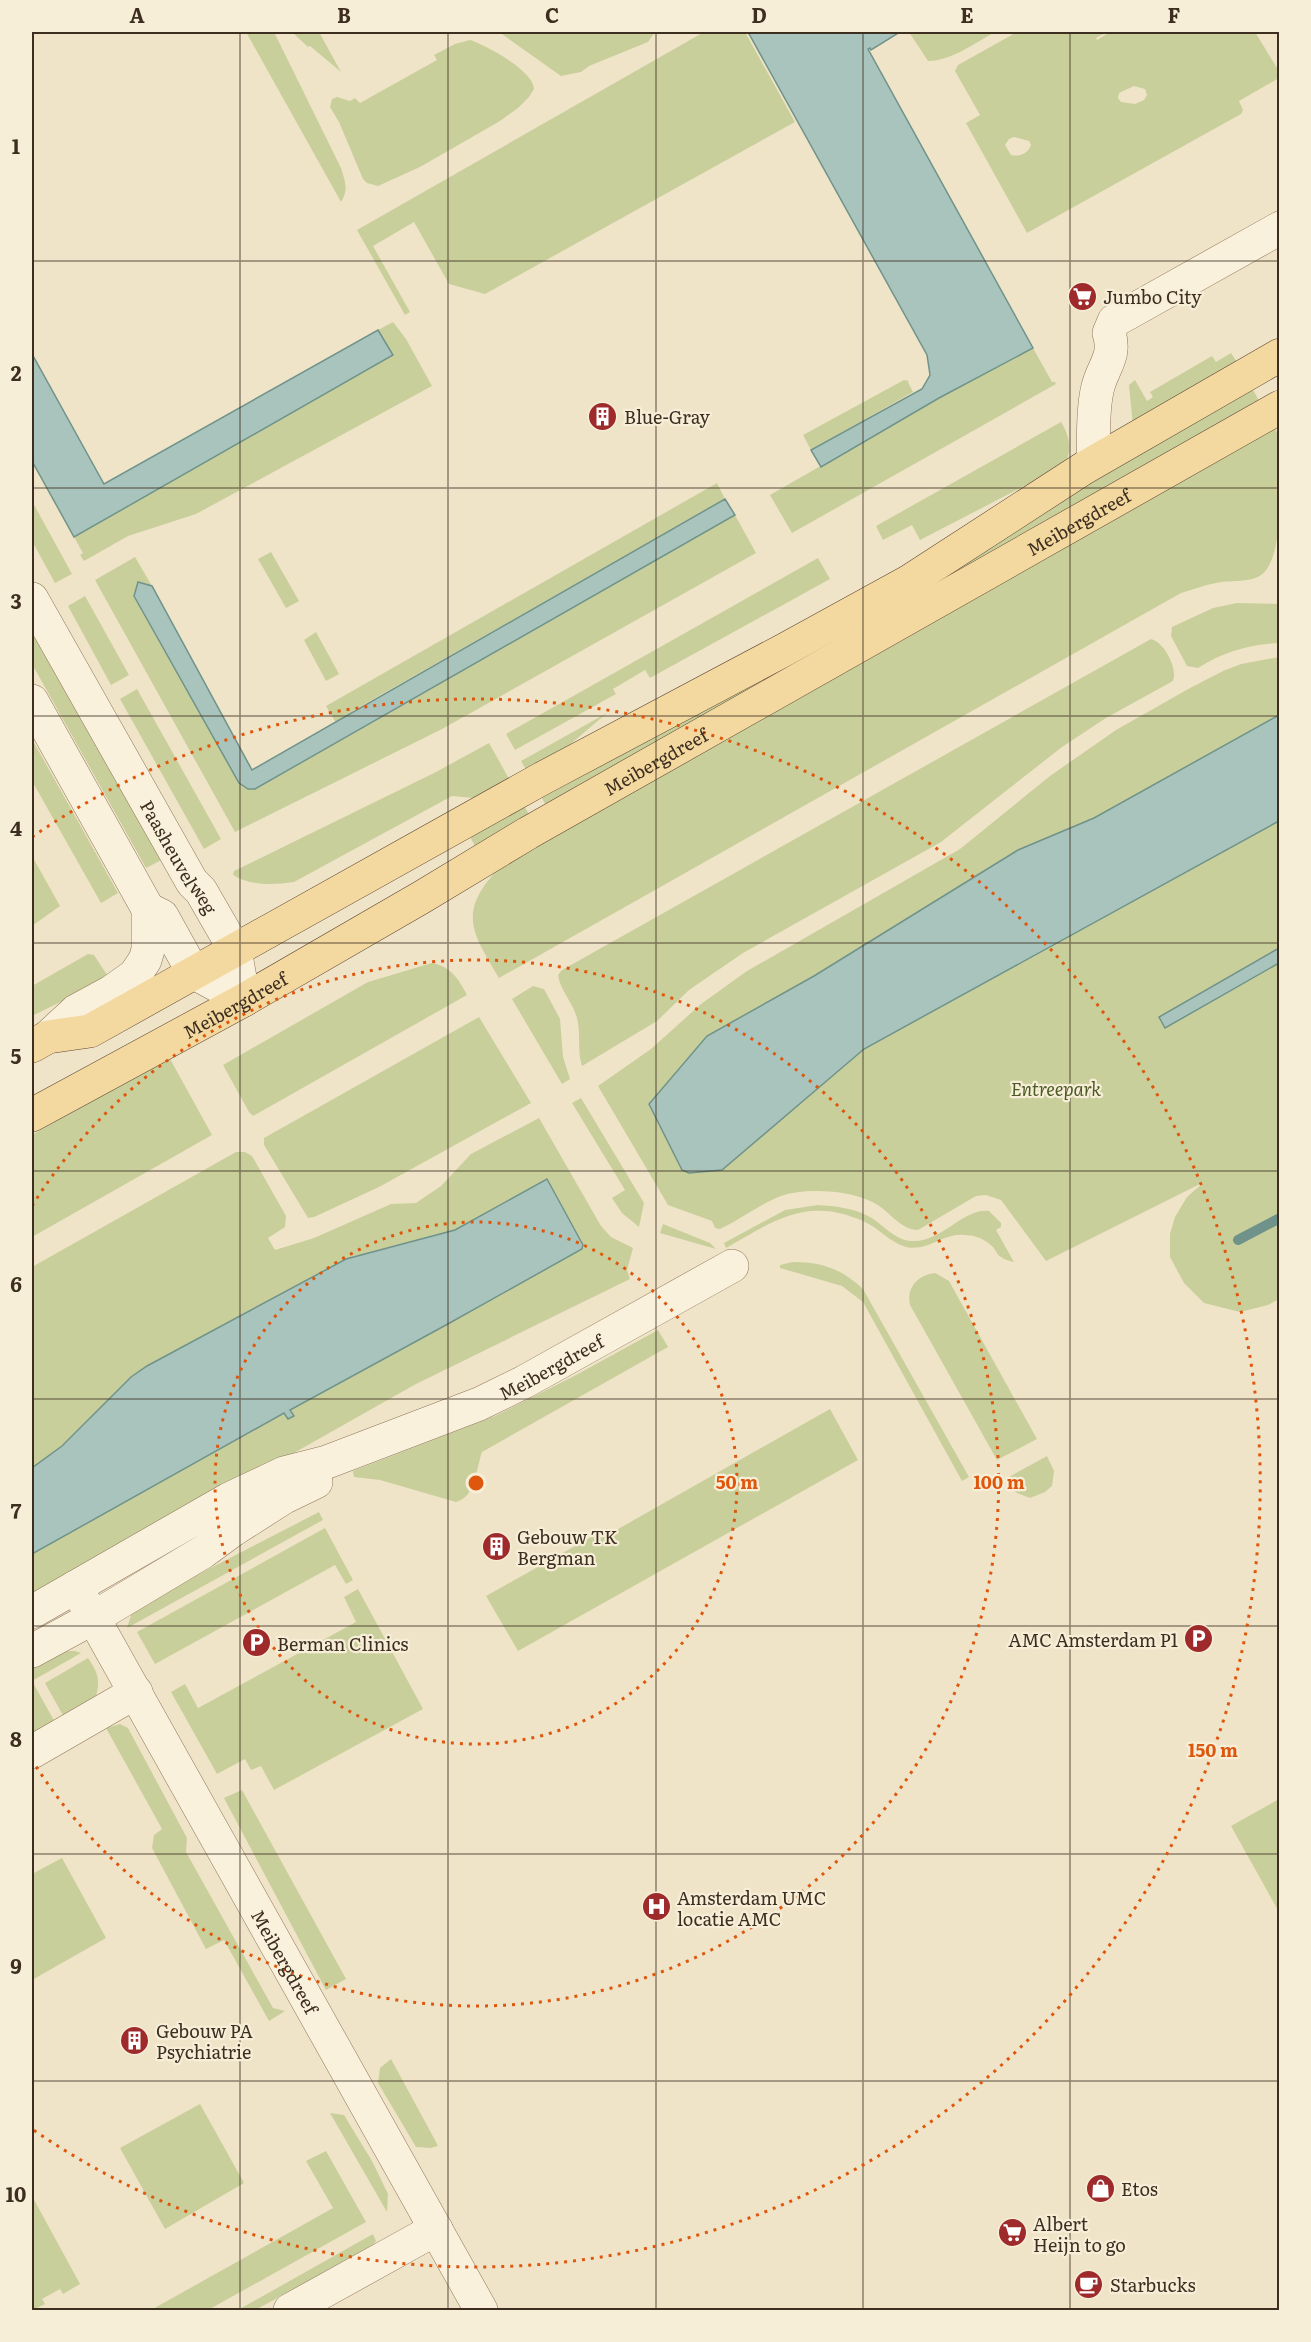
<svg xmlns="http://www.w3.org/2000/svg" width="1311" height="2342" font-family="Literata,serif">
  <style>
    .green { fill: #c9cf9b; fill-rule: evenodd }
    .water { fill: #a9c4bc; stroke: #6f938a; stroke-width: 1.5 }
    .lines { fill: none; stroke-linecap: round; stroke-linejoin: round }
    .stream { stroke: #6f938a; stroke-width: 10 }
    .minor-casing { stroke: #8d765c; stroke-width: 34 }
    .major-casing { stroke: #5b4430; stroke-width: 34 }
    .minor { stroke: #faf1dc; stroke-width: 33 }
    .major { stroke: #f3d9a0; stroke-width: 33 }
    .grid { fill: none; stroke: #3d2e20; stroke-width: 1.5; stroke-opacity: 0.55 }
    .ring { fill: none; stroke: #df570d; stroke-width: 3; stroke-dasharray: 3 6 }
    .labels { text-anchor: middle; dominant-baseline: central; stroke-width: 4.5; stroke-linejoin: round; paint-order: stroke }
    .poi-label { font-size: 18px; fill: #3d2e20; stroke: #f7eed8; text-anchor: start }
    .street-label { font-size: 18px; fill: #3d2e20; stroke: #f7eed8 }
    .park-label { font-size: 18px; font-style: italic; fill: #4d5a26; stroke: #f7eed8 }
    .centre { fill: #df570d; stroke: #f7eed8; stroke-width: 3 }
    .ring-label { font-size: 18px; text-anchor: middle; font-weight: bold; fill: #df570d; stroke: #f7eed8; stroke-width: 4.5; stroke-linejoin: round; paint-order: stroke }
    .neatline { fill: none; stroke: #3d2e20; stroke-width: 2 }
    .grid-label { font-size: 20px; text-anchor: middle; font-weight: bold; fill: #3d2e20 }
  </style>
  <rect width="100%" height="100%" fill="#f0e4c8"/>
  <!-- green -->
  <g class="green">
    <path d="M246 32H274L341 168C345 181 349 190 341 202Z"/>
    <polygon points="292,32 319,32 341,72 310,46 308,47"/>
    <polygon points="499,32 655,32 648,42 589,66 581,72 561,76"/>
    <polygon points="704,32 745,32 795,122 485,294 449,284 414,222 373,246 410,312 405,315 357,230"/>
    <path d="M909 32H995C975 43 951 61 928 61Z"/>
    <path d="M1017 32H1107L1096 38 1097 40 1110 32H1255L1279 71V78L1239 101 1243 110 1241 114 1027 233 966 123 980 115 955 71 958 65ZM1134 86 1145 89 1147 95 1144 100 1135 104 1121 102 1118 98 1119 93ZM1014 137 1029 141 1031 145C1028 154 1019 157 1011 155L1005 145 1009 139Z"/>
    <path d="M470 40C486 45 534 71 534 89L529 97 518 108 500 121 420 167 378 186 367 183 363 179 339 122 330 107 332 99 337 97 350 101 355 98 360 103 437 60 434 55 455 44Z"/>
    <polygon points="393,322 406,339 432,386 196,514 128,536 84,561 80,555 83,553 74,537 392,356 378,330"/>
    <polygon points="1033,348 1052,382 1055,382 1056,384 792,533 770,495 939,398"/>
    <polygon points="1231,353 1239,365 1133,426 1129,385 1135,380 1147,401 1153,397 1150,392 1212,356 1216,362"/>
    <polygon points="904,380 909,381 908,382 913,392 811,450 803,435"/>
    <polygon points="1249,383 1261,404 549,811 538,791"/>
    <path d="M1061 422C1070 436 1072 450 1065 465L920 540 912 525 883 540 876 526Z"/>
    <path d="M1272 422 1279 437C1279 467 1287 557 1261 575 1250 583 1229 580 1216 583 1204 585 1192 590 1181 593L499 978C473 933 457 914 497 870Z"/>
    <polygon points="717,483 725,499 354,710 336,723 326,706"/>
    <polygon points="32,501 72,574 55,583 32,541"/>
    <polygon points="735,515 756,553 442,729 235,832 95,580 135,557 152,586 138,582 134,596 239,783 245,788 258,788"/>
    <polygon points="271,552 299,601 286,608 258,559"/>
    <polygon points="818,558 830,579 650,678 645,670 613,689 616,694 515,750 506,734"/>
    <polygon points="85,596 129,675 111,685 68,606"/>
    <path d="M1237 603 1279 604V643C1251 644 1222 652 1198 668L1187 666 1171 636 1172 627 1213 608Z"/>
    <polygon points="32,616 167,857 146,868 32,664"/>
    <polygon points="316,632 339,674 326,681 304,640"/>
    <path d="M1151 639C1164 642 1178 668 1173 681L1106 718 1062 747 941 842 743 953 689 990 657 1021 582 1066C577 1050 581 1034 577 1018 573 1003 560 990 558 975L562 970Z"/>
    <path d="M1279 657V715L1094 818 1018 850 814 976 707 1036 649 1105 682 1170 692 1172 722 1170 864 1049 1279 821V948L1159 1017 1165 1028 1279 963V1299L1268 1305 1240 1312 1204 1303 1184 1283 1170 1257V1234L1175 1217 1187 1197 1204 1182 1046 1261 1001 1200 986 1195 976 1196 918 1230C901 1230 890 1212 876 1204 854 1190 805 1187 781 1196 760 1204 741 1219 720 1229L715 1228 712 1221 668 1205 598 1086 651 1049 701 1004 747 971 960 849 1050 776 1116 730 1190 688 1223 671 1241 664Z"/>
    <polygon points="137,689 221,839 204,849 120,699"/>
    <polygon points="607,713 546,765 529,775 521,761"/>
    <polygon points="32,739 118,893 101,903 32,781"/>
    <path d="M489 743 512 784 485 799 452 796 294 882C273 885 251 886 233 875L234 871 436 772Z"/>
    <polygon points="521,800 532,820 476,848 469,835"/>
    <polygon points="32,856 60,906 32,926"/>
    <polygon points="88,954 94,955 109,978 32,1016 32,986"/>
    <path d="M432 963C451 967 458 978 467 995L253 1116 249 1112 223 1065 368 982Z"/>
    <polygon points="533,986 544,989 560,1019 563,1057 570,1079 562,1084 512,999"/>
    <polygon points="479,1017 531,1103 379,1187 314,1217 308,1218 264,1145 264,1138"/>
    <polygon points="169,1057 212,1135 32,1237 32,1135"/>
    <polygon points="581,1098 644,1203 639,1227 622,1213 612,1198 625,1190 572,1103"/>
    <polygon points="539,1118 601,1226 611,1237 633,1248 627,1270 630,1279 416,1384 32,1601 32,1554 285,1413 288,1419 293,1416 290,1410 446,1325 584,1247 547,1179 455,1230 346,1259 147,1366 131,1377 62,1446 32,1468 32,1267 236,1152 245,1152 252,1156 286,1216 285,1227 268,1238 275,1250 314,1238 391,1204 416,1203 441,1186 471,1154"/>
    <path d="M818 1205C835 1206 853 1208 868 1216 884 1224 893 1240 912 1241 941 1243 963 1208 989 1211L1001 1223V1227L996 1230 1014 1262C1010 1261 1005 1260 1001 1257 997 1255 996 1250 993 1247 985 1239 975 1235 964 1235 943 1233 928 1252 906 1247 889 1242 879 1228 863 1221 806 1196 774 1221 726 1248L724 1243 785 1210Z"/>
    <polygon points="663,1224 710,1243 716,1249 660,1233"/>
    <path d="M793 1262C822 1262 842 1269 863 1289L969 1477 962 1481 863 1302 842 1286 780 1268V1265Z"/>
    <path d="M935 1273 949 1281 1037 1439 997 1460 910 1305C906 1287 918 1275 935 1273Z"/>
    <path d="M658 1330 668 1347 482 1452C476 1469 476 1497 456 1502L380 1480 354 1477 353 1471 495 1416 576 1375Z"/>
    <polygon points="830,1409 858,1460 518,1651 486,1596 607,1528 611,1533"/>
    <polygon points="1047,1456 1054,1471 1052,1486 1045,1492 1030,1498 1015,1492 1007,1478"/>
    <polygon points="319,1512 323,1520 127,1628 132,1612 143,1603"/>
    <polygon points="325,1528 353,1580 346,1584 335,1565 155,1664 137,1632"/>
    <polygon points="358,1589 423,1709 274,1790 261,1766 251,1770 245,1759 217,1774 171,1692 185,1684 198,1708 356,1622 344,1597"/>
    <polygon points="62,1651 75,1651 81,1653 32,1681 56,1724 32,1738 32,1663"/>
    <path d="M88 1658C97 1671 101 1680 96 1696L65 1719 45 1683Z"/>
    <polygon points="120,1724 128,1728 187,1838 186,1852 273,2008 285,2011 269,2021 224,1940 206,1949 152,1848 154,1835 162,1829 106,1728"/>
    <polygon points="242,1790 346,1979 326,1990 224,1798"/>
    <polygon points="1279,1799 1279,1912 1231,1826"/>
    <polygon points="62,1858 106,1938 32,1980 32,1874"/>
    <polygon points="391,2059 435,2140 438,2146 431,2148 416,2147 378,2083 380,2068"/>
    <polygon points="200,2104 244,2183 165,2229 120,2148"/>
    <polygon points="330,2113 344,2115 372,2161 388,2194 387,2212"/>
    <polygon points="326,2151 366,2222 208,2310 151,2310 333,2208 306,2161"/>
    <polygon points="32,2196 80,2284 63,2294 60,2289 42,2299 45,2304 33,2310 32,2310"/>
    <polygon points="373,2234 376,2241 371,2248 255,2310 238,2310"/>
  </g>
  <!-- water -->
  <g class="water">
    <polygon points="748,32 900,32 871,50 870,48 868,49 1033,348 939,398 821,467 811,450 922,389 930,375 927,355"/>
    <polygon points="378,330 393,355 74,537 32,461 32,354 104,484"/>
    <polygon points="725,499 735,515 255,789 248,789 239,783 134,596 138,582 152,586 252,770"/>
    <polygon points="1279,715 1279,821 864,1049 722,1170 689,1173 682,1170 649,1104 707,1036 814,976 1018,850 1094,818"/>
    <polygon points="1279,948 1279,963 1165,1028 1159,1017"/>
    <polygon points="547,1179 583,1245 582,1249 446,1325 290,1410 294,1416 288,1419 284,1413 32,1554 32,1468 62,1446 131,1377 147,1366 346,1259 455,1230"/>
  </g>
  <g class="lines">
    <!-- stream -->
    <polyline class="stream" points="1238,1240 1280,1218"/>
    <defs>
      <g id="minor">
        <path d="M1093 462C1094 439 1092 414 1097 391 1101 368 1117 358 1109 333L1114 321 1280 228"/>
        <path id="s1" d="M32 599 192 882 201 891 235 950 244 1000"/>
        <polyline points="32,701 148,909 148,950 145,960 135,975 111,992 76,1011 48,1037"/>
        <polyline points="148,909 162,916 193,972 244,1000"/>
        <path id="s2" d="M76 1587 481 2310"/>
        <path id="s3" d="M32 1612 229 1499 284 1473 327 1462 479 1404 524 1382 732 1266"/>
        <polyline points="32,1651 93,1618 203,1552 233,1530 283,1498 316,1482"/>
        <polyline points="32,1752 136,1692"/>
        <polyline points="290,2310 436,2229"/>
      </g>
      <g id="major">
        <polyline points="32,1046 48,1037 90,1031 541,779 784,650 908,582 1084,468 1280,355"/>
        <path id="s4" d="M32 1115 244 1000 422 897 528 833 1280 407"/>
      </g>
    </defs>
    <!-- minor casing -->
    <use href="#minor" class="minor-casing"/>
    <!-- major casing -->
    <use href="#major" class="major-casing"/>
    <!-- minor -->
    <use href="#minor" class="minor"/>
    <!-- major -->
    <use href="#major" class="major"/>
  </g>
  <!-- grid -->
  <path class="grid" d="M240 32V2310M448 32V2310M656 32V2310M863 32V2310M1070 32V2310M32 261H1280M32 488H1280M32 716H1280M32 943H1280M32 1171H1280M32 1399H1280M32 1626H1280M32 1854H1280M32 2081H1280"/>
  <!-- distance rings -->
  <g class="ring">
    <circle cx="476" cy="1483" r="261"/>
    <path d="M32 1206A523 523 0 1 1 32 1760"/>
    <path d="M32 837A784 784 0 1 1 32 2129"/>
  </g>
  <!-- icons -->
  <defs>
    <symbol id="supermarket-disc" viewBox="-11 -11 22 22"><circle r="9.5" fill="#9e2a2b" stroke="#f7eed8"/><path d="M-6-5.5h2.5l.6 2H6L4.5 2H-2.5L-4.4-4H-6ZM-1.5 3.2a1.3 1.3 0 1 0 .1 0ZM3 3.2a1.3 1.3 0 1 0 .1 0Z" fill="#fff"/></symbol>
    <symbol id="building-disc" viewBox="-11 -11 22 22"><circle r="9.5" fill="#9e2a2b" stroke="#f7eed8"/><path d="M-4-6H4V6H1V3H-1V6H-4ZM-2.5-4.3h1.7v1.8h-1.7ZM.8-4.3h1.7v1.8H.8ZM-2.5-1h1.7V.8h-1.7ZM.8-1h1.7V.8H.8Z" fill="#fff"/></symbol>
    <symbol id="parking-disc" viewBox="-11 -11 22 22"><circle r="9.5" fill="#9e2a2b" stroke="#f7eed8"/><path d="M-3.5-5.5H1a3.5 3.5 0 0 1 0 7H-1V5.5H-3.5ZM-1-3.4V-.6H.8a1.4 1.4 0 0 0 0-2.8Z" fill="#fff"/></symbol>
    <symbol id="hospital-disc" viewBox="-11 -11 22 22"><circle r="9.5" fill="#9e2a2b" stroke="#f7eed8"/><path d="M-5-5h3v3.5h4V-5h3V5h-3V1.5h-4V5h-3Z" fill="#fff"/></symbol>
    <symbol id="shop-disc" viewBox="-11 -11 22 22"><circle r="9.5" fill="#9e2a2b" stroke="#f7eed8"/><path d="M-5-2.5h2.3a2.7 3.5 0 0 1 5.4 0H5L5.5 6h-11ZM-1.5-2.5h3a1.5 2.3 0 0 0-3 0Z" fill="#fff"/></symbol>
    <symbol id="cafe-disc" viewBox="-11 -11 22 22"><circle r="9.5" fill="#9e2a2b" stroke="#f7eed8"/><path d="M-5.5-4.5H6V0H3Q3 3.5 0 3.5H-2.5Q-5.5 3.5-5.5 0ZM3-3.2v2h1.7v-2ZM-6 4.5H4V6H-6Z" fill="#fff"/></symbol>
  </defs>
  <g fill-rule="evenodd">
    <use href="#supermarket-disc" x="1066" y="280" width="33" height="33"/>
    <use href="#building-disc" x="586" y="400" width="33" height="33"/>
    <use href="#building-disc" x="480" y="1530" width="33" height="33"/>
    <use href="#parking-disc" x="1182" y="1622" width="33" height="33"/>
    <use href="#parking-disc" x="240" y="1626" width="33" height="33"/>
    <use href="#hospital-disc" x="640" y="1890" width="33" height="33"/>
    <use href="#building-disc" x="118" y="2024" width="33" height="33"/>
    <use href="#shop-disc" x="1084" y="2172" width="33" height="33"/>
    <use href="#supermarket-disc" x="996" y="2216" width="33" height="33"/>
    <use href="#cafe-disc" x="1072" y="2268" width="33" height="33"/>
  </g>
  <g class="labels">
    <!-- poi labels -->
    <g class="poi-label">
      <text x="1103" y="296">Jumbo City</text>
      <text x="624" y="416">Blue-Gray</text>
      <text x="517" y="1536">Gebouw TK<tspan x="517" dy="21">Bergman</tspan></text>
      <text x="1178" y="1639" text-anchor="end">AMC Amsterdam P1</text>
      <text x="277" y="1643">Berman Clinics</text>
      <text x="677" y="1897">Amsterdam UMC<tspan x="677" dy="21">locatie AMC</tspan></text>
      <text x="156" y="2030">Gebouw PA<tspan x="156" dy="21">Psychiatrie</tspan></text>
      <text x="1121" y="2188">Etos</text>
      <text x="1033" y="2223">Albert<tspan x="1033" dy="21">Heijn to go</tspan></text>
      <text x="1110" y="2284">Starbucks</text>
    </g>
    <!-- street labels -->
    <g class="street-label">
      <text stroke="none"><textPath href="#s4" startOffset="1203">Meibergdreef</textPath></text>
      <text stroke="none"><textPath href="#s4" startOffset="717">Meibergdreef</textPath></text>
      <text stroke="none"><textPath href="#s1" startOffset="297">Paasheuvelweg</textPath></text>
      <text stroke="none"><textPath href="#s4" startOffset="231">Meibergdreef</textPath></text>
      <text stroke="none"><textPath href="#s3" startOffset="576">Meibergdreef</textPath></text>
      <text stroke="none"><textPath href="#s2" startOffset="429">Meibergdreef</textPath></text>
    </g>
    <!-- park labels -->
    <g class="park-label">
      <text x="1056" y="1088">Entreepark</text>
    </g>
  </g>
  <circle cx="476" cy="1483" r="9" class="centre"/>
  <g class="ring-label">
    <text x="737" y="1489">50 m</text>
    <text x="999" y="1489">100 m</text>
    <text x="1213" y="1757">150 m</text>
  </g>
  <!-- border -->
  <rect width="1311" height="2342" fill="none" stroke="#f7eed8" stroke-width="66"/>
  <rect x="33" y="33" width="1245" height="2276" class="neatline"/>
  <g class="grid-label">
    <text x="137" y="23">A</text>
    <text x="344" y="23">B</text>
    <text x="552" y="23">C</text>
    <text x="759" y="23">D</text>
    <text x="967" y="23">E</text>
    <text x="1174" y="23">F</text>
    <text x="16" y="154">1</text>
    <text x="16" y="381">2</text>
    <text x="16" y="609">3</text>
    <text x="16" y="836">4</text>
    <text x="16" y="1064">5</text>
    <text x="16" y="1292">6</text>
    <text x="16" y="1519">7</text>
    <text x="16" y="1747">8</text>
    <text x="16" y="1974">9</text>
    <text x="16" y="2202">10</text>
  </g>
</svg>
